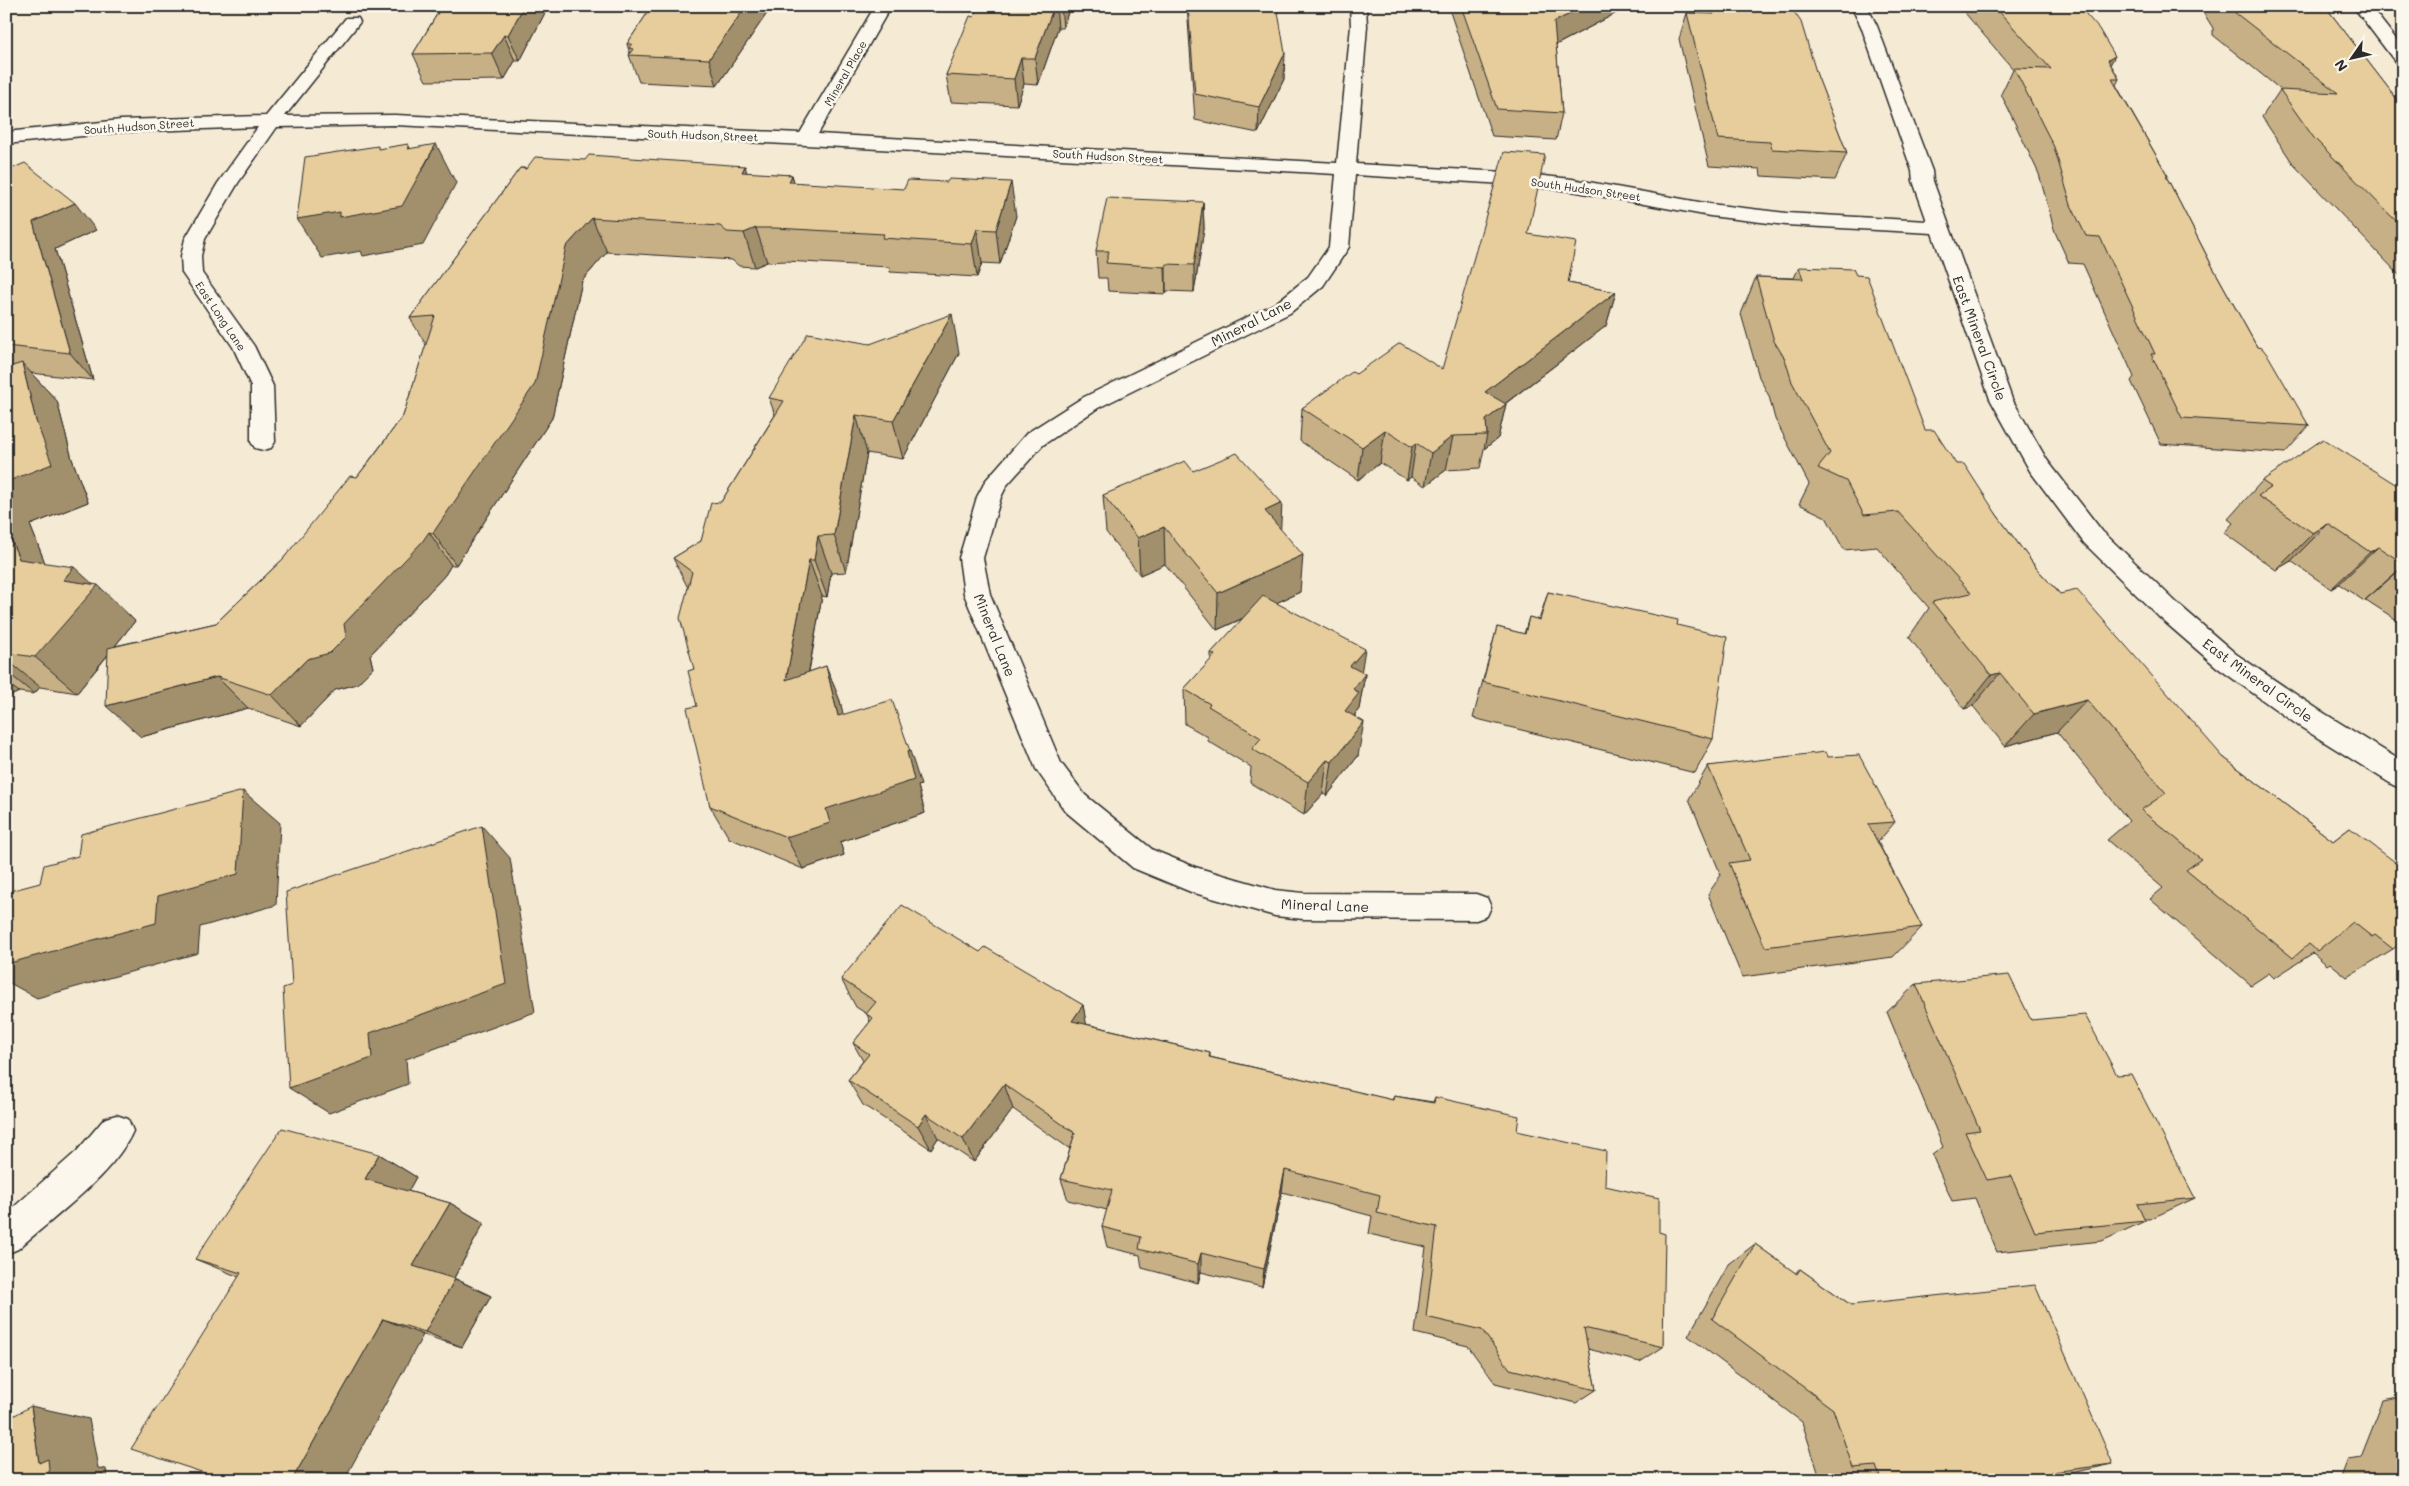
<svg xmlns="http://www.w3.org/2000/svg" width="2409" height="1486" font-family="Mali,sans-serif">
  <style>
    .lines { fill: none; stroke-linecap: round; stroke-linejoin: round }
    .minor-casing { stroke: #2b2b2b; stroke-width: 3 }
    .minor { fill: #fbf7ec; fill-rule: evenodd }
    .wall { fill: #c7b086; stroke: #2b2b2b }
    .shaded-wall { fill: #a2906d; stroke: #2b2b2b }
    .building { fill: #e7cd9c; stroke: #2b2b2b }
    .labels { text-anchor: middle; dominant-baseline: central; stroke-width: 5; stroke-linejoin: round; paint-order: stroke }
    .far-street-label { font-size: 11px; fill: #2b2b2b; stroke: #fbf7ec }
    .street-label { font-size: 14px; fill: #2b2b2b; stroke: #fbf7ec }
  </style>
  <rect width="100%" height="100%" fill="#f5ead4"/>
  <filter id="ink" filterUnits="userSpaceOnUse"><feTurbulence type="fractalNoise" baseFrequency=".02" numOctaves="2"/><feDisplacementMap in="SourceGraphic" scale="10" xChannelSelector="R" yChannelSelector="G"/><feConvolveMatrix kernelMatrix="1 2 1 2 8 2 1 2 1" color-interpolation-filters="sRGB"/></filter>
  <g filter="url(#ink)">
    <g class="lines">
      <defs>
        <g id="minor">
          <polygon points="875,6 891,6 818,134 1337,163 1351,26 1350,6 1366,6 1367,26 1356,164 1505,172 1572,179 1710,204 1786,213 1927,221 1913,181 1912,171 1861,26 1851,6 1867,6 1877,26 1932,171 1933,181 2012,399 2047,460 2102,531 2177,603 2236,654 2319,710 2403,762 2403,789 2393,785 2299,726 2218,668 2159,617 2084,543 2030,471 1990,399 1932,233 1786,225 1710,216 1572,191 1505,184 1355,175 1349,247 1323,286 1290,313 1098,408 1043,445 1007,485 1001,497 983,558 990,594 1061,763 1085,795 1153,850 1195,867 1275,890 1303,893 1476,894 1487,898 1491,907 1487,916 1476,920 1303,919 1275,916 1191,892 1133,868 1065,811 1036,769 964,594 959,558 977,497 986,480 1027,433 1082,398 1276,303 1308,277 1329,247 1336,174 806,145 395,125 277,127 238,183 205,239 201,256 202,273 254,346 273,386 275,442 271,448 263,450 255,448 251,442 251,386 233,347 182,273 181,256 185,239 218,183 258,127 121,132 6,144 6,132 121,120 266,116 346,18 358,18 360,22 285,116 395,115 800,133"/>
          <polygon points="2353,6 2370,6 2403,48 2403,65 2397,64"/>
          <path d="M116 1115 128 1119 133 1131C115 1173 53 1218 18 1249L6 1254V1214L77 1151 104 1119Z"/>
        </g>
      </defs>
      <!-- minor casing -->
      <use href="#minor" class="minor-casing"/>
      <!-- minor -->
      <use href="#minor" class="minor"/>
    </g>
    <!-- wall -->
    <g class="wall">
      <polygon points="442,6 548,6 548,7 520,61 515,61 504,80 426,81 413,54"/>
      <polygon points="652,6 772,6 717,86 639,82 629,55 630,54 627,44"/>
      <polygon points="978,6 1070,6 1063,28 1058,28 1038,85 1024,84 1017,105 951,102 946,75 974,17"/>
      <polygon points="1187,6 1277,6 1284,79 1258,133 1195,120"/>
      <polygon points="1448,6 1626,6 1626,8 1556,45 1562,113 1556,140 1492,136"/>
      <polygon points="1685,6 1790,6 1847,153 1835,180 1761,176 1760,169 1709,166 1679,39 1687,13 1689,13"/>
      <polygon points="1959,6 2079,6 2119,79 2116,85 2168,176 2167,178 2210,262 2257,347 2309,426 2285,453 2161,444 2131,381 2134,377 2083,264 2069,263 2055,232 2039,174 2001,94 2013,69"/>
      <polygon points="2199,6 2325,6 2403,107 2403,279 2294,165 2262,117 2280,90 2281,90 2213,35 2213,28"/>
      <polygon points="6,165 96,230 55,249 93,380 31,373 57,401 72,459 88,502 30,525 45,563 92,584 135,621 115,646 216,623 283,559 357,477 403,416 426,345 410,318 520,168 747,173 792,175 794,182 1016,216 1000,264 982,263 977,277 890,272 889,267 786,261 767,262 755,267 739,266 732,260 607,252 582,281 552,418 456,565 451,565 445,575 370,655 373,668 357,684 335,690 301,726 248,708 141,737 108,655 77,693 40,687 34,694 19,692 6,698"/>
      <polygon points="1203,202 1204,229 1194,292 1166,291 1166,294 1108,291 1107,278 1098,278 1096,251"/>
      <polygon points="1799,267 1925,430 1956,464 1997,515 2037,569 2060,594 2223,757 2333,841 2350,828 2393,949 2347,977 2330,963 2327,965 2313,953 2274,978 2269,973 2251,985 2150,899 2163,888 2107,840 2129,821 2057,732 2005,746 1973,706 1964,709 1909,637 1929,608 1877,547 1844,550 1826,517 1799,504 1809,484 1775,419 1769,396 1759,377 1741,314 1756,277 1794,278"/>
      <polygon points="1568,283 1616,292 1606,326 1505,404 1506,404 1498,438 1484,449 1480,468 1446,470 1425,486 1411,477 1407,480 1380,463 1358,480 1300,441 1302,408 1356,374 1442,369"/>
      <polygon points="870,344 959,353 903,459 867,453 846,572 831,573 827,597 822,596 809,672 826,666 840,701 843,715 921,785 918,786 925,813 840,842 844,855 803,869 729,838 710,806 697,706 688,588 673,558 701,541 721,502 775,415 769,398"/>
      <polygon points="1193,471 1280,529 1300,592 1276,603 1361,672 1365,674 1359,709 1355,714 1355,716 1358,756 1327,796 1323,794 1304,815 1250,783 1251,767 1208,741 1208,737 1185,724 1184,689 1211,660 1211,653 1244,618 1217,630 1165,564 1140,575 1106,532 1103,495"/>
      <polygon points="2262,481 2400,487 2403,485 2403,624 2366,600 2364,601 2339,584 2331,589 2291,561 2276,570 2224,533 2233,523 2228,519"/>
      <polygon points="1548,592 1677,625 1713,739 1695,773 1473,718 1497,627 1524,634 1529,617 1539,620"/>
      <polygon points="1828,757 1895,822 1878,842 1922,927 1893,957 1742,977 1708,894 1721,875 1689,799 1708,766"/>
      <polygon points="980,952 1083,1005 1086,1024 1210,1053 1210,1057 1392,1100 1394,1096 1433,1102 1435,1097 1517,1131 1605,1186 1659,1232 1663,1347 1640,1362 1588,1349 1596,1390 1576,1403 1495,1383 1468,1346 1415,1333 1426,1247 1369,1234 1372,1216 1282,1192 1262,1287 1201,1272 1198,1283 1142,1268 1140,1255 1107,1247 1102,1227 1107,1210 1068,1200 1061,1179 1070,1149 1013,1109 974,1162 938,1138 931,1149 863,1105 848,1080 863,1061 853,1043 870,1022 867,1014 856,1007 841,979"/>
      <polygon points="1916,984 2031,1020 2117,1075 2195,1198 2150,1219 2144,1219 2145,1221 2102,1241 1997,1252 1975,1198 1952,1201 1932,1155 1943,1147 1887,1012"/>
      <polygon points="379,1154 416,1177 408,1191 450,1203 484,1223 454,1278 491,1296 462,1347 239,1277 195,1259"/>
      <polygon points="1755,1244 1795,1273 1800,1269 1851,1305 2113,1464 2067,1474 2047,1477 2048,1480 1843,1480 1842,1475 1820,1478 1802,1422 1688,1336 1729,1264"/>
      <polygon points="2403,1397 2403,1480 2340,1480 2348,1459 2361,1457 2383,1401"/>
    </g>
    <!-- shaded-wall -->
    <g class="shaded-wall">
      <polygon points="524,6 548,6 548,7 520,61 508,35"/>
      <polygon points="746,6 772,6 717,86 709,59"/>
      <polygon points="1054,6 1056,6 1058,28 1038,85 1035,58"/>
      <polygon points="1061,6 1070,6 1063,28"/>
      <polygon points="1585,6 1626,6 1626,8 1548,49 1554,22"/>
      <polygon points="504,35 515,61 504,80 492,53"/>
      <polygon points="1285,53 1284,79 1258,133 1259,107"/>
      <polygon points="2115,56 2100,83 2108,60"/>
      <polygon points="1021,58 1024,84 1017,105 1014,79"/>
      <polygon points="408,144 422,171 436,144 456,183 423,245 363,256 361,251 322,258 297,219 408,149"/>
      <polygon points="745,166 755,200 742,172"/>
      <polygon points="792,175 801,209 789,182"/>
      <polygon points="1011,182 1016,216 1000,264 996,230"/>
      <polygon points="1203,202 1204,229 1194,292 1194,265"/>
      <polygon points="75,203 96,230 55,249 93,380 70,353 33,222"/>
      <polygon points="592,218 607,252 582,281 552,418 456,565 433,533 566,247"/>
      <polygon points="756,228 767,262 755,267 744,233"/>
      <polygon points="977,229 982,263 977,277 972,244"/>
      <polygon points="1166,264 1166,294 1165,267"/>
      <polygon points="1616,292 1606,326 1477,425 1485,392"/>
      <polygon points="952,314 959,353 903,459 893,421"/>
      <polygon points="22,363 57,401 72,459 88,502 30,525 58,596 19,559 6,528 6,482 36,421"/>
      <polygon points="1506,404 1498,438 1484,449 1487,435 1486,420"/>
      <polygon points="856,415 867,453 846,572 834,535"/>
      <polygon points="1385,430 1380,463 1358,480 1362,447"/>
      <polygon points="1453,436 1446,470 1425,486 1431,453"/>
      <polygon points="1416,443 1411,477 1407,480 1412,447"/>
      <polygon points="1282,503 1280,541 1265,511"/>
      <polygon points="2328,524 2291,561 2276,570 2313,533"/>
      <polygon points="1164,527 1165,564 1140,575 1138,538"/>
      <polygon points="429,532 451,565 445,575 370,655 373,668 357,684 335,690 301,726 272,695 307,659 344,624"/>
      <polygon points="818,536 831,573 827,597 814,560"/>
      <polygon points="2378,547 2339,584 2331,589 2370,552"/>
      <polygon points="1303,555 1300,592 1217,630 1218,593"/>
      <polygon points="809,560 822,596 801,715 786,680"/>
      <polygon points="2403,566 2403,567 2364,601"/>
      <polygon points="74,567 96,587 98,585 135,621 77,693 35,657 63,580"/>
      <polygon points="1365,649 1360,680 1365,674 1359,709 1355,714 1353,728 1340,745 1350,666"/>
      <polygon points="6,659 40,687 34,694 6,671"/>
      <polygon points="826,666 840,701 852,751 838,716"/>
      <polygon points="2000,673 1973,706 1964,709 1991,675"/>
      <polygon points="217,677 248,708 141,737 106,706"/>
      <polygon points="6,682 19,692 6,698"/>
      <polygon points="2087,700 2057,732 2005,746 2034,714"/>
      <polygon points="1364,722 1358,756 1327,796 1332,762"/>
      <polygon points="910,751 921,785 918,786 925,813 840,842 844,855 803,869 786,837 907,752"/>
      <polygon points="1327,760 1323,794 1304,815 1308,782"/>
      <polygon points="243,791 280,823 276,905 200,927 198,953 37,998 6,981 6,964 158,896"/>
      <polygon points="482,826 510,858 535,1012 406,1059 408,1084 329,1113 289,1088 370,1033"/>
      <polygon points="1083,1005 1088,1033 1072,1021"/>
      <polygon points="1004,1084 1013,1109 974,1162 963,1139"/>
      <polygon points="926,1114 938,1138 931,1149 918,1126"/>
      <polygon points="379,1154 416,1177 403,1201 365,1179"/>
      <polygon points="1285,1170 1282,1192 1262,1287 1264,1269"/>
      <polygon points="450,1203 484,1223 450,1285 413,1266"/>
      <polygon points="1201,1253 1201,1272 1198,1283 1198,1264"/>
      <polygon points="455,1279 491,1296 462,1347 425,1332"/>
      <polygon points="383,1319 423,1335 344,1480 292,1480"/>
      <polygon points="31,1406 89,1419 98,1468 106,1469 108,1480 50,1480 39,1463"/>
    </g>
    <!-- building -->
    <g class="building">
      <polygon points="442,6 524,6 508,35 504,35 492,53 413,54"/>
      <polygon points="652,6 746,6 709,59 629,55 633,49 629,48 632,44 627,44"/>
      <polygon points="978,6 1054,6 1035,58 1021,58 1014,79 946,75 970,16 974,17"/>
      <polygon points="1188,6 1277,6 1285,53 1259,107 1195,94"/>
      <polygon points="1461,6 1585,6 1554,22 1562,113 1497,109"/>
      <polygon points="1709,6 1790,6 1801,22 1817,75 1847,153 1772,149 1770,142 1718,139 1687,13 1714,14"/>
      <polygon points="1994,6 2079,6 2099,29 2115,56 2108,60 2119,79 2112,79 2168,176 2166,176 2210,262 2257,347 2262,348 2269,357 2309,426 2182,418 2151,354 2155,354 2100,237 2086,236 2071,205 2054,147 2014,68 2051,69"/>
      <polygon points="2229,6 2325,6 2403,107 2403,228 2314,138 2280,90 2338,93 2229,8"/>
      <polygon points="408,144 408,149 436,144 402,206 340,217 340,212 297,219 305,157 378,146 378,149"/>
      <polygon points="1504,152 1545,155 1528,234 1576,242 1568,283 1616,292 1485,392 1506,404 1486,420 1487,435 1453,436 1431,453 1416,443 1412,447 1385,430 1362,447 1302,408 1352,372 1356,374 1400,343 1442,369"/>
      <polygon points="589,155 745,166 742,172 792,175 789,182 904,189 908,180 947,182 949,179 1011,182 996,230 977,229 972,244 882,238 884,234 775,228 756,228 744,233 727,232 720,226 592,218 566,247 535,384 433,533 429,532 422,542 344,624 346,637 330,653 307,659 272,695 217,677 106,706 108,648 216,623 283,559 350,476 357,477 374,455 403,416 435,316 410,318 520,168 526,169 535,157 585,160"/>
      <polygon points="25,163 75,203 33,222 70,353 6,346 6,165 11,169"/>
      <polygon points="1107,198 1203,202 1194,265 1166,264 1165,267 1106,263 1109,251 1096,251"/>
      <polygon points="1799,267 1853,269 1856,275 1867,276 1925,430 1934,430 1956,464 1964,464 1997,515 2037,569 2060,594 2077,590 2223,757 2333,841 2350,828 2403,868 2403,941 2393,949 2375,935 2372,937 2353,922 2317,951 2309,944 2293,958 2186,870 2201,859 2141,810 2166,793 2087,700 2034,714 2000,673 1991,675 1932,602 1971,593 1898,512 1864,515 1846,481 1818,468 1830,453 1792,382 1785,359 1774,341 1756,277 1803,279"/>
      <polygon points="952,314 893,421 856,415 834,535 818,536 814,560 809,560 786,680 826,666 838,716 892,700 910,751 907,752 914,780 826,809 830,823 786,837 710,806 687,708 697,706 688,671 694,669 680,618 692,572 673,558 701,541 711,503 721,502 784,401 769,398 808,333 870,344"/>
      <polygon points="22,363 36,421 52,464 6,482 6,368"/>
      <polygon points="2323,439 2400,487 2403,485 2403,563 2378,547 2370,552 2328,524 2313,533 2258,496 2271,487 2262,481"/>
      <polygon points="1237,453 1282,503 1265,511 1303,555 1218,593 1164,527 1138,538 1103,495 1185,461 1193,471"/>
      <polygon points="6,528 19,559 74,567 63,580 98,585 35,657 6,653"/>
      <polygon points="1548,592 1678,620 1677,625 1727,637 1713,739 1483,682 1497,627 1525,634 1529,617 1540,620"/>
      <polygon points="1263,596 1365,649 1350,666 1365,674 1353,689 1359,693 1345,711 1364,722 1332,762 1327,760 1308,782 1252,749 1261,738 1208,706 1210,704 1184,689 1215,655 1211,653"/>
      <polygon points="1825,752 1828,757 1859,755 1895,822 1868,824 1922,927 1765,947 1729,863 1750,860 1708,766"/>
      <polygon points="243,791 238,874 158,896 156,923 6,964 6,892 40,883 44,865 78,856 81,834"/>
      <polygon points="482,826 506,984 370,1033 372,1058 289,1088 283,988 292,985 286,892"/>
      <polygon points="902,905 980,952 985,947 1083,1005 1072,1021 1210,1053 1209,1057 1393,1100 1394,1096 1434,1103 1435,1097 1519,1116 1517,1131 1606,1151 1605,1186 1659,1198 1659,1232 1665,1234 1663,1347 1584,1328 1596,1390 1510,1369 1482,1330 1426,1317 1437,1227 1377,1213 1380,1195 1285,1170 1264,1269 1201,1253 1198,1264 1139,1249 1141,1237 1102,1227 1112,1190 1061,1179 1075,1133 1004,1084 963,1139 926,1114 918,1126 848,1080 869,1054 853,1043 873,1018 866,1014 876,1002 841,979"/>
      <polygon points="2009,975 2031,1020 2085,1015 2117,1075 2131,1074 2195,1198 2137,1204 2145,1221 2035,1232 2011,1176 1987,1180 1965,1132 1980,1130 1916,984"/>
      <polygon points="282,1128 379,1154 365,1179 450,1203 413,1266 455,1279 425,1332 383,1319 292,1480 226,1480 131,1449 241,1273 195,1259"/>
      <polygon points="1755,1244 1797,1274 1800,1269 1851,1305 2035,1285 2113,1464 2045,1473 2048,1480 1881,1480 1876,1466 1853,1468 1833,1409 1712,1319"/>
      <polygon points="31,1406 39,1463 48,1459 50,1480 6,1480 6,1420"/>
      <polygon points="2403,1464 2403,1480 2397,1480"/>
    </g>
  </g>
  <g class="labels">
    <!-- far-street labels -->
    <g class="far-street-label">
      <text transform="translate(845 73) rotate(-60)">Mineral Place</text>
      <text transform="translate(139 126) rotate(-4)">South Hudson Street</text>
      <text transform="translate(703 135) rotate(2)">South Hudson Street</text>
      <text transform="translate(1108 156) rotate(3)">South Hudson Street</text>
      <text transform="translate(1586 189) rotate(8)">South Hudson Street</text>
      <text transform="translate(221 316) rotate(56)">East Long Lane</text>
    </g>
    <!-- street labels -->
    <g class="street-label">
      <text transform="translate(1251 322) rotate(-27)">Mineral Lane</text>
      <text transform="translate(1980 338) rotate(70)">East Mineral Circle</text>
      <text transform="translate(995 635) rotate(68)">Mineral Lane</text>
      <text transform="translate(2258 680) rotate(36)">East Mineral Circle</text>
      <text transform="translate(1325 905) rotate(2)">Mineral Lane</text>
    </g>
  </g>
  <!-- margin -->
  <rect width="2409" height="1486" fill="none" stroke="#fbf7ec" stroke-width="25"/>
  <rect x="12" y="12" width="2384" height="1461" fill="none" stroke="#2b2b2b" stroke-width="2" filter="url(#ink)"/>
  <!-- north arrow -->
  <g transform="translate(2352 58) rotate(236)" stroke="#fbf7ec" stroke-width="4" paint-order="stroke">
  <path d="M0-4L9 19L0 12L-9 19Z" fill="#2b2b2b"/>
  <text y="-8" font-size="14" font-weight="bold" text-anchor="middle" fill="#2b2b2b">N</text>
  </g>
</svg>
